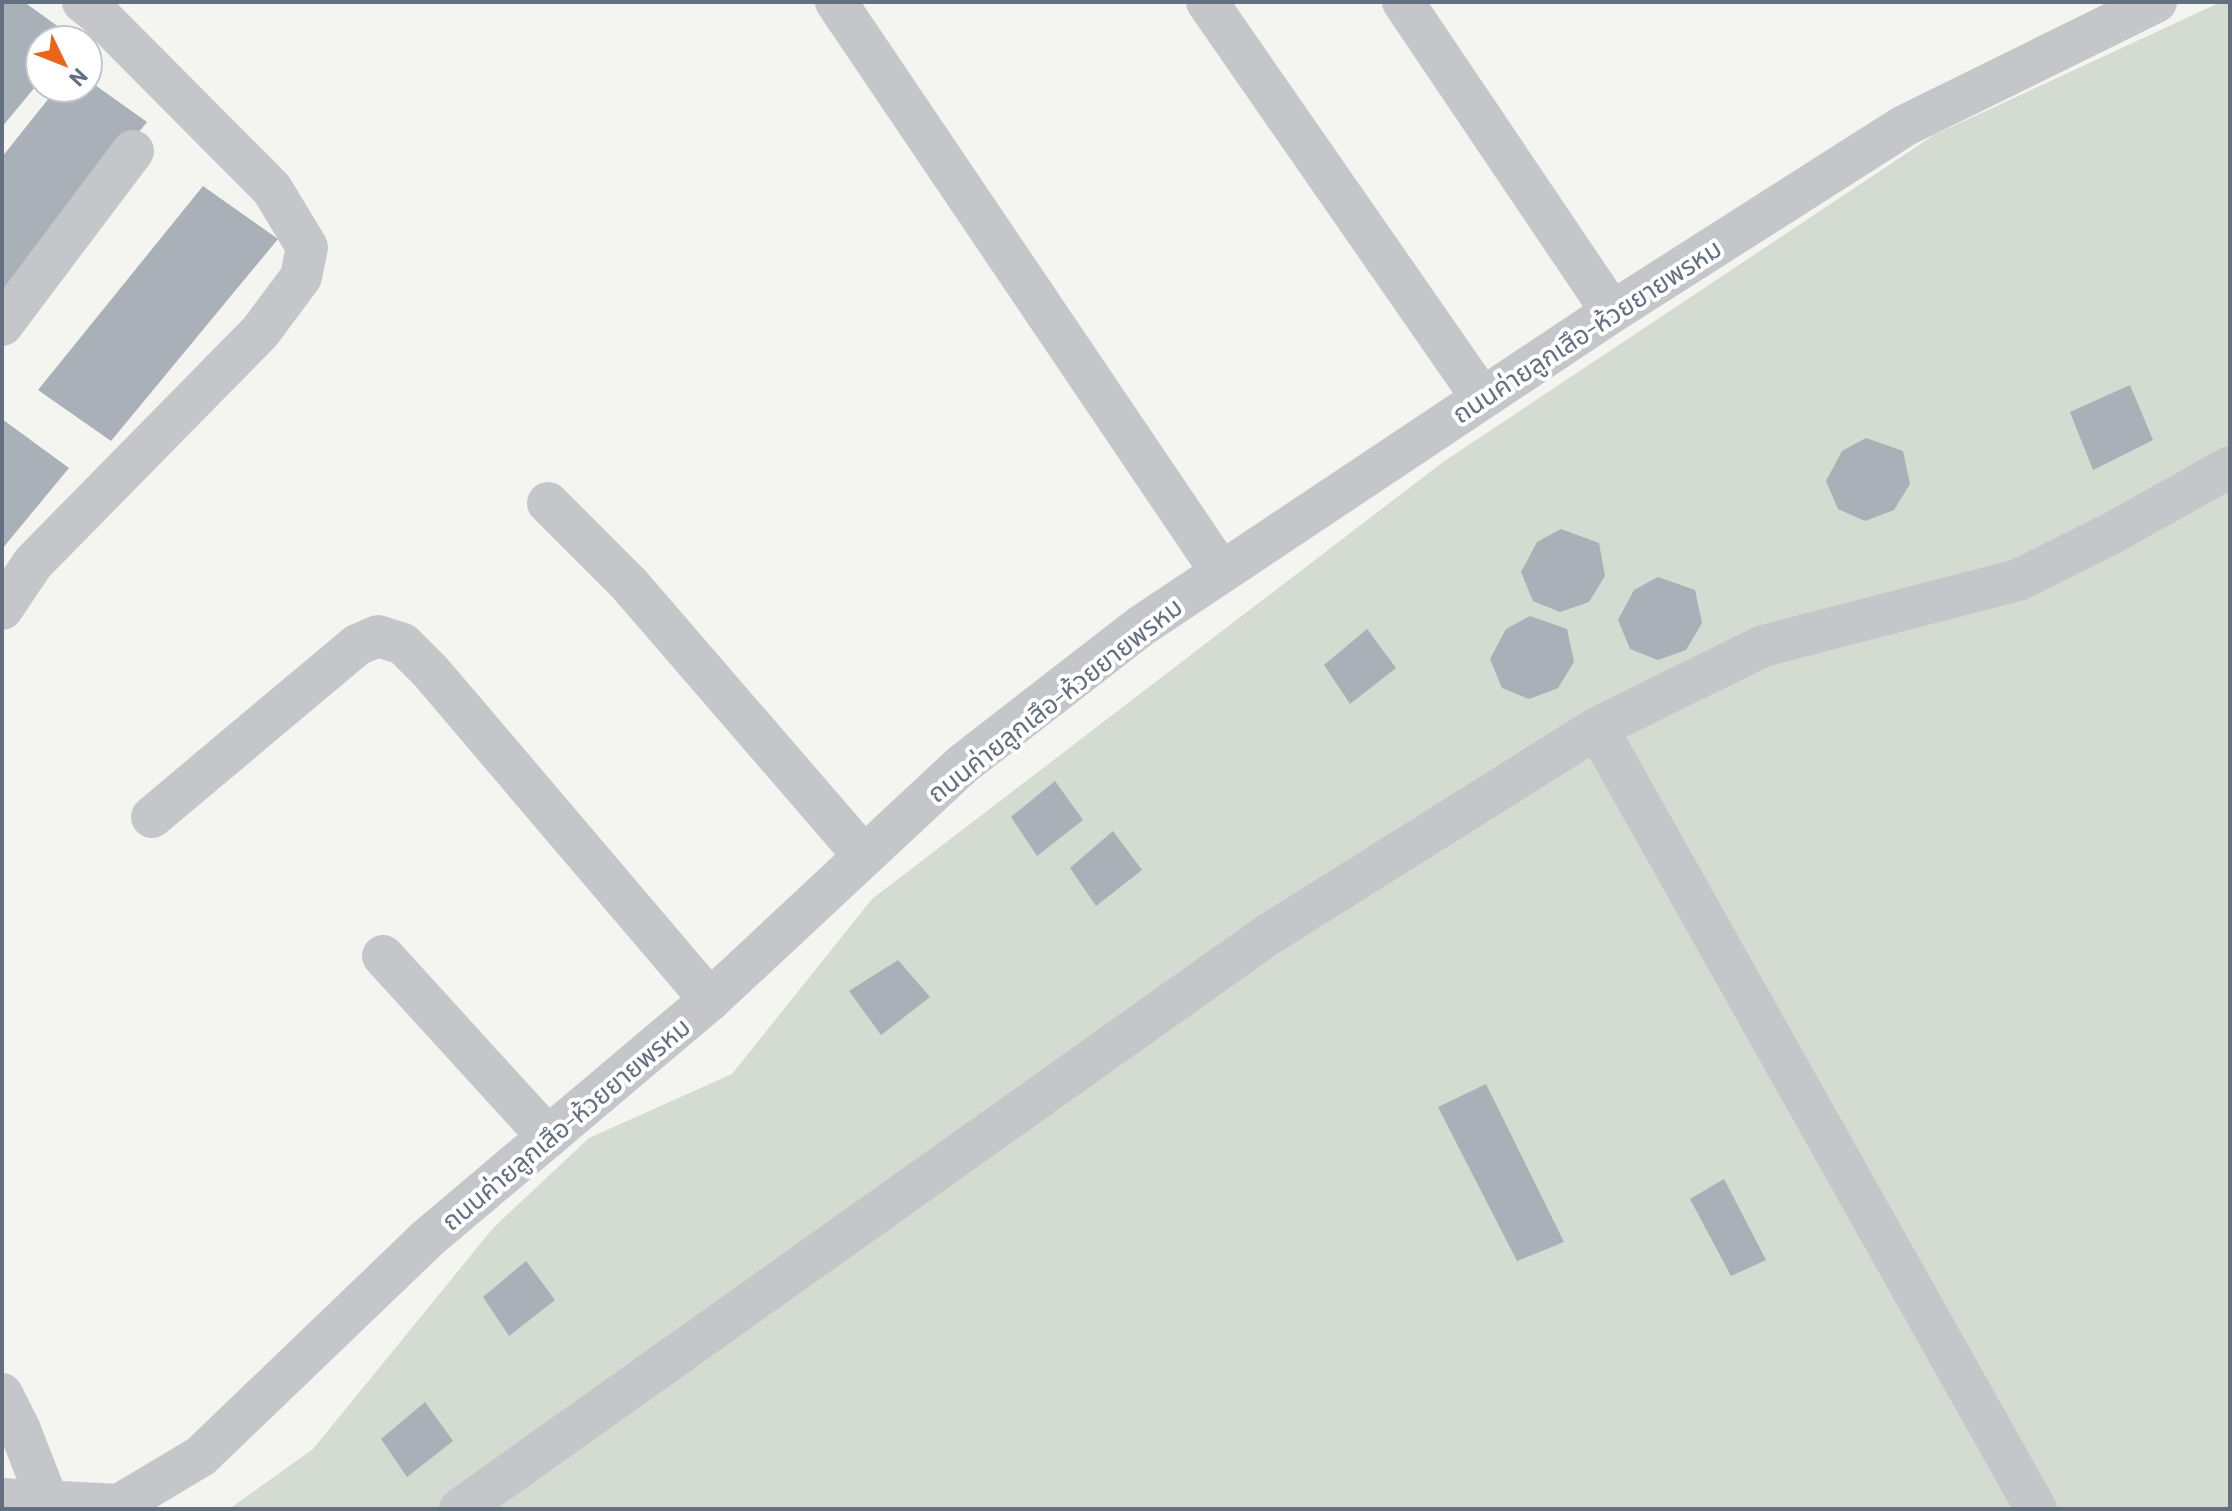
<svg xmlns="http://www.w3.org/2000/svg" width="2232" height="1511" font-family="Barlow,'Noto Sans Thai',sans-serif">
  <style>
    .green { fill: #d4dbd1 }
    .building { fill: #a9b0b7 }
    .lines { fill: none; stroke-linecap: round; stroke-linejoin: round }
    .street { stroke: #c4c6ca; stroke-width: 42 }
    .labels { text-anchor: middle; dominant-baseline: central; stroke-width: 8; stroke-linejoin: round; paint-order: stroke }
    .street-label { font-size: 26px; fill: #627082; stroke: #fff }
  </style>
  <rect width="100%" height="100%" fill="#f4f4f0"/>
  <!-- green -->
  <polygon class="green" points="2221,2 2230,2 2230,1509 229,1509 313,1449 494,1227 589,1138 732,1074 872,899 1443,462 1934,135"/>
  <!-- building -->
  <g class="building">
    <polygon points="2,2 24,2 77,40 40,40 40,81 2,127"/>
    <polygon points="88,80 147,122 2,298 2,157 57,88 88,88"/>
    <polygon points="203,186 278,239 111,441 38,390"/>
    <polygon points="2130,385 2153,440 2093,470 2070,412"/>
    <polygon points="2,419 69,468 2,549"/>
    <polygon points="1866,438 1903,451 1910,484 1894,510 1865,521 1838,509 1826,481 1842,451"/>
    <polygon points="1561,529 1599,543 1605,576 1589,602 1560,612 1533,601 1521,572 1537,542"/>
    <polygon points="1658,577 1695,590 1702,623 1686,650 1658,660 1630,649 1618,620 1634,590"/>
    <polygon points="1530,616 1567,629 1574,662 1558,688 1529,699 1502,688 1490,659 1506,629"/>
    <polygon points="1367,629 1396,668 1350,704 1324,665"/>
    <polygon points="1055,781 1083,820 1037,856 1011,817"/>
    <polygon points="1113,831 1142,870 1096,906 1070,868"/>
    <polygon points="898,960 930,997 881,1035 849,991"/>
    <polygon points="1486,1084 1564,1242 1517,1261 1438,1107"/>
    <polygon points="1724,1179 1766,1260 1731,1276 1690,1199"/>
    <polygon points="526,1261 555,1300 509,1336 483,1297"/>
    <polygon points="425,1402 453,1441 407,1477 381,1439"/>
  </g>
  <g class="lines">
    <!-- street -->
    <g class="street">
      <polyline points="836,2 1221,572"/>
      <polyline points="1207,2 1482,398"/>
      <polyline points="1403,2 1612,312"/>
      <polyline points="2,325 133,151"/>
      <polyline points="548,503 629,584 864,856"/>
      <polyline points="2,609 33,563 260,332 301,277 307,247 272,189 97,13 83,2"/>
      <polyline points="1597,728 2036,1509"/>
      <polyline points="152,817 357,645 378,636 403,644 431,672 710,1000"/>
      <polyline points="383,956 548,1137"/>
      <polyline points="2,1394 20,1430 48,1502"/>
      <polyline points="2,1499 119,1505 201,1456 428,1238 710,1000 963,764 1141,626 1612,312 1904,126 2156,2"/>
      <polyline points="460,1509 1266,936 1597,728 1763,646 2018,580 2114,532 2230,467"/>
    </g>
  </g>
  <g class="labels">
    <!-- street labels -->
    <g class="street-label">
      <text transform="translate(1586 330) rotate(-33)">ถนนค่ายลูกเสึอ-ห้วยยายพรหม</text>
      <text transform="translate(1054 699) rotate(-38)">ถนนค่ายลูกเสึอ-ห้วยยายพรหม</text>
      <text transform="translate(565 1123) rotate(-40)">ถนนค่ายลูกเสึอ-ห้วยยายพรหม</text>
    </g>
  </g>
  <!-- border -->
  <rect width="2232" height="1511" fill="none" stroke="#627082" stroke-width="8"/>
  <!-- north arrow -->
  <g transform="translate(64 64) rotate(133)"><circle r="38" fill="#ffffff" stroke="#c0c6cd" stroke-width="2"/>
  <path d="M0-6L14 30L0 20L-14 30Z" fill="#ea641a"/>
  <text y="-12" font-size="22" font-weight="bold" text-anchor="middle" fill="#627082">N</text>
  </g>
</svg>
